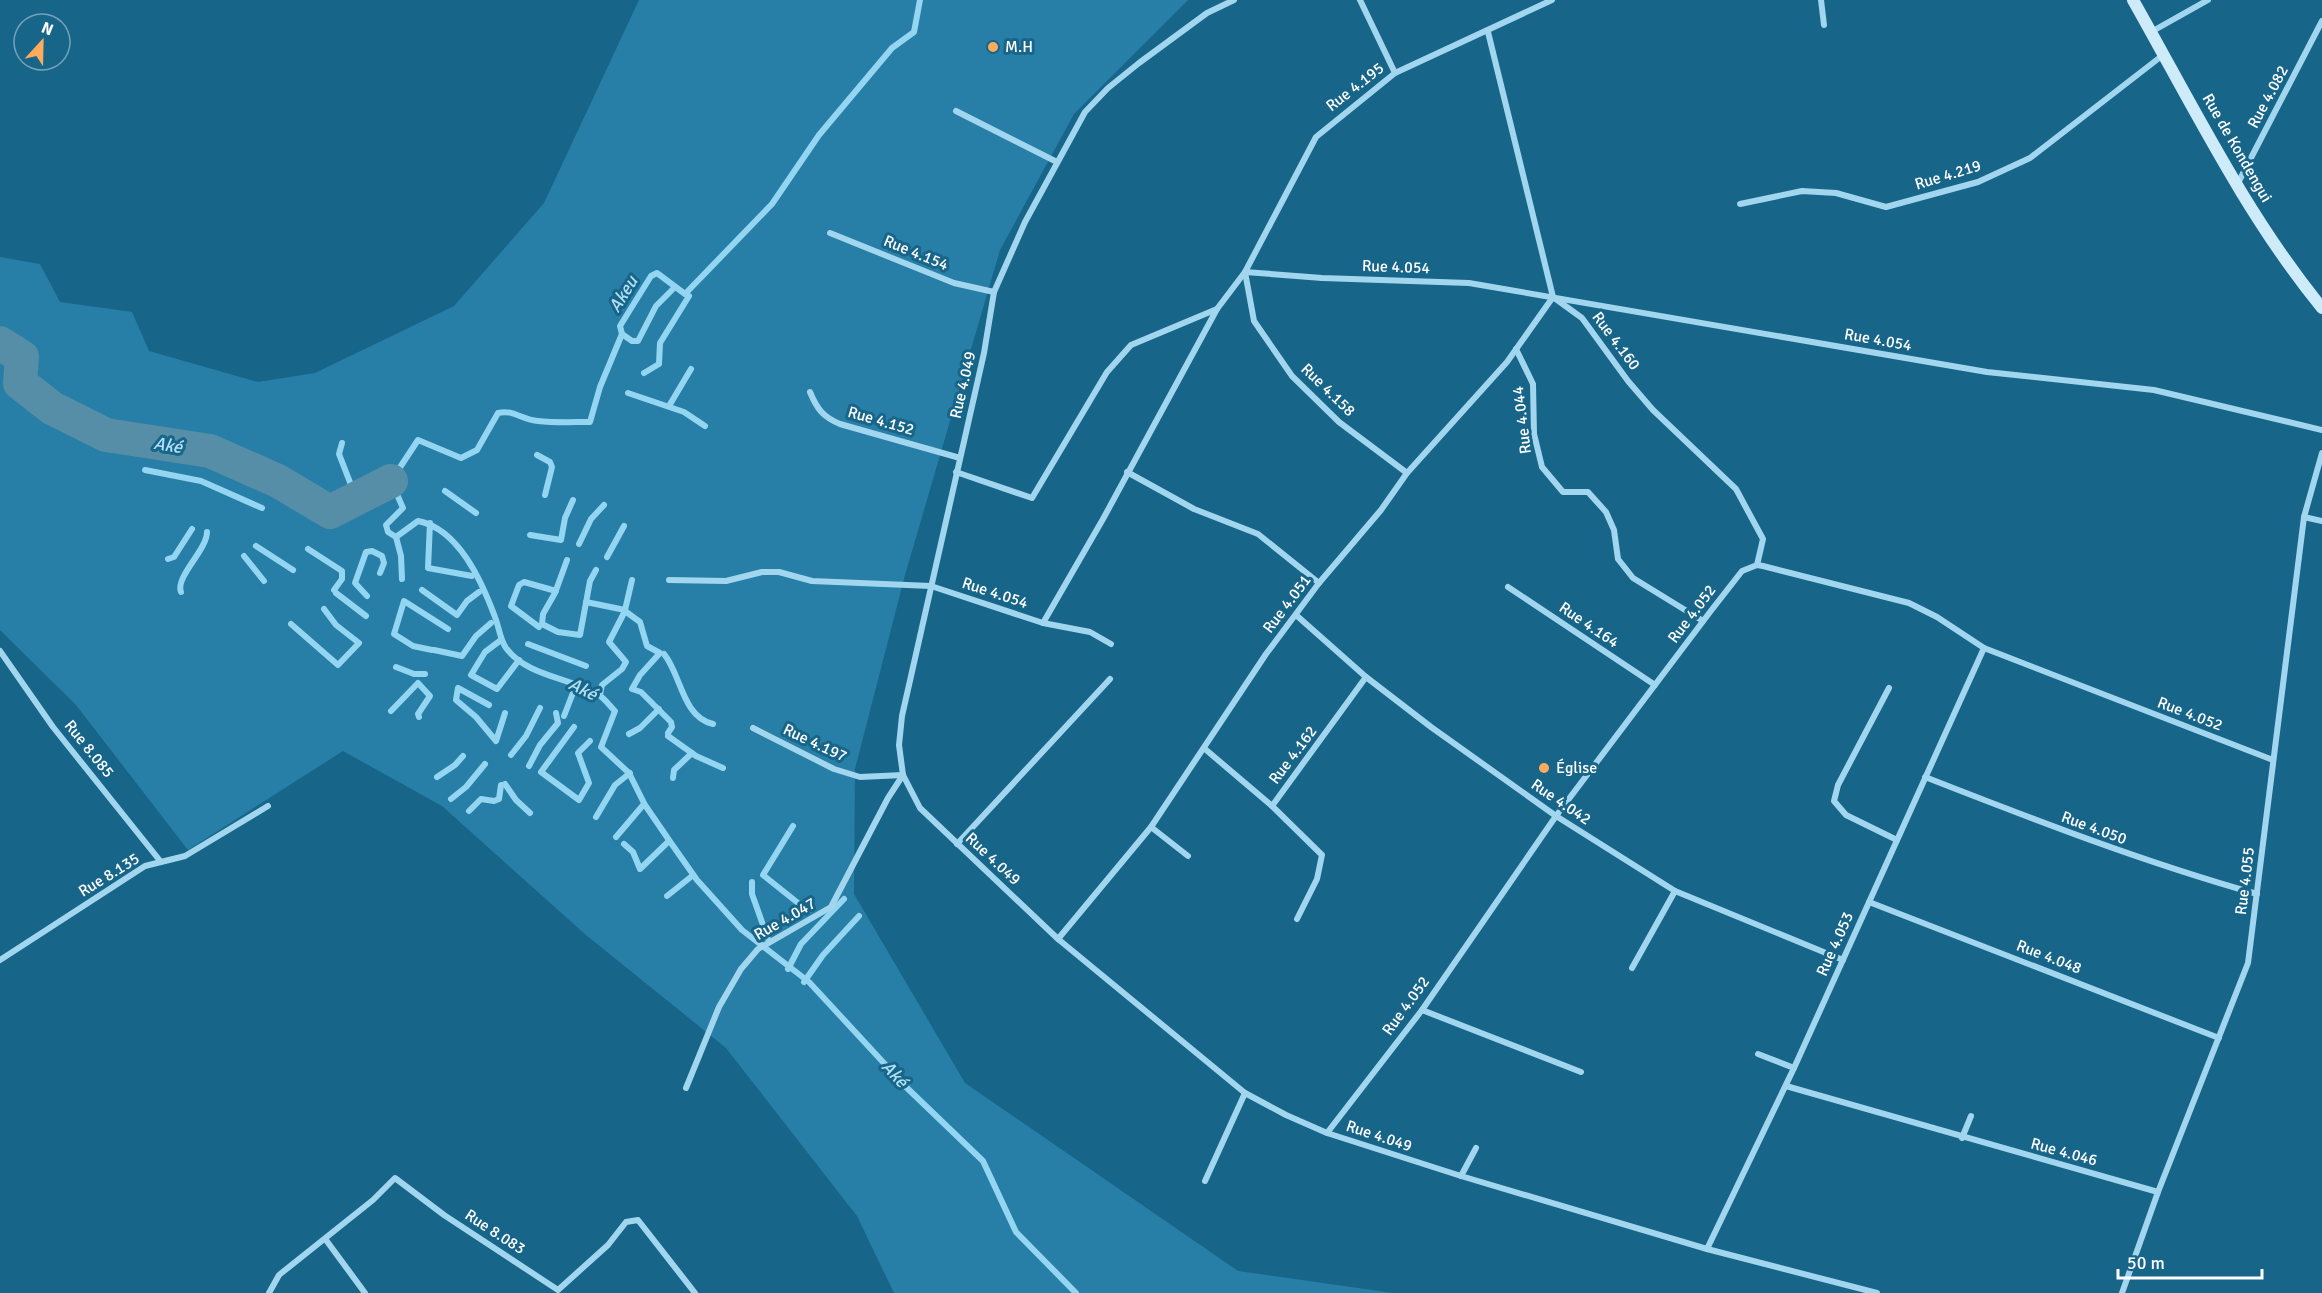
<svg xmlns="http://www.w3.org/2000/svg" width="2322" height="1293" font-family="Signika,sans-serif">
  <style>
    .green { fill: #277fa7 }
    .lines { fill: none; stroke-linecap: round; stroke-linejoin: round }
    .stream { stroke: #94d5f1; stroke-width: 6 }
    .river { stroke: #568da7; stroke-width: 34 }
    .minor { stroke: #a1d6ee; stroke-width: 6 }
    .secondary { stroke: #ceebfa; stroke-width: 12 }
    .poi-dot { fill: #ffab5e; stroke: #18658a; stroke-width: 2 }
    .labels { text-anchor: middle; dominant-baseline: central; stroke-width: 6; stroke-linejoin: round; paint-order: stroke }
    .poi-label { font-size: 16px; fill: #fff; stroke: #18658a; text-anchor: start }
    .street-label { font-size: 16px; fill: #fff; stroke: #18658a }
    .water-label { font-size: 18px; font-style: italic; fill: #b1e1f6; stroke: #18658a }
  </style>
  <rect width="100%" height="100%" fill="#18658a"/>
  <!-- green -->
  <polygon class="green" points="639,0 1188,0 1074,114 1000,250 905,575 855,769 854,894 965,1083 1238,1271 1393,1293 894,1293 857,1216 726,1048 586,935 442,806 343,751 188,850 76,705 0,630 0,257 40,264 60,302 132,312 149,351 258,382 315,373 454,306 544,203"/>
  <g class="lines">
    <!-- stream -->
    <g class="stream">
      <path d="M920 0 914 32 892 48 819 135 772 204 685 294 657 273 651 276 620 326 622 334 600 387 590 422C573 422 555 423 538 421 522 420 513 409 498 413L477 450 461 458 418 440 391 481 403 508 386 525 388 532 396 537 418 521C459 529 482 582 495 617 499 627 500 640 506 648 528 677 569 677 599 695 605 699 610 706 615 711L601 747 629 773 645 805 671 843 697 880 742 930 809 982 906 1087 983 1161 1016 1232 1076 1293"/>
      <polyline points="622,334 632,341 638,341 656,306 675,287"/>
      <polyline points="644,373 659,364 660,343 689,296"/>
      <polyline points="628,393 684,412 705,426"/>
      <polyline points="669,406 691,369"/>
      <polyline points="342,443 339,454 353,490"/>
      <polyline points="537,455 550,462 552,467 545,495"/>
      <polyline points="145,470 201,481 262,508"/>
      <polyline points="445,491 476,513"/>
      <polyline points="430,523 428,568 472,576"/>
      <polyline points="530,535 561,540 565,518 573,500"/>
      <polyline points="396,537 401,556 402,579"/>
      <polyline points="579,544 591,519 604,505"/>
      <polyline points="256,546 293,570"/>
      <polyline points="308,549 342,571 342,579 334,590"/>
      <polyline points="244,556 264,581"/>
      <polyline points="607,557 624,526"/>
      <polyline points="168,559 174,557 192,529"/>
      <polyline points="567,560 555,593 543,614 542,624 558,632 580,635 590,581 596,570"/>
      <polyline points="422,590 457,615 467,601 479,592"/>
      <path d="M181 592C175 577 207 550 207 532"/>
      <polyline points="336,593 366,616"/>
      <polyline points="367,596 355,583 366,552 372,551 382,556 384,563 380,573"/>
      <polyline points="586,602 625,610 632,580"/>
      <polyline points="291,624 338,665 359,643 336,625 324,609"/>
      <polyline points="539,627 511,606 519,585 524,582 556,591"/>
      <polyline points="501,640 485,652 471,675 497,689 519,660"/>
      <polyline points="528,644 586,666"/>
      <polyline points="432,650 413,646 394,634 404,601 448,629"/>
      <polyline points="434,650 462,656 476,636 491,623"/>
      <path d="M664 654C681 674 682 717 713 724"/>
      <polyline points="396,667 414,674 425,674"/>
      <polyline points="600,694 602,685 622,669 626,662 609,642 625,611 640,622 647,646 660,653 640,675 632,689 641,692 671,722 672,727 668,733"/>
      <polyline points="489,705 458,688 456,700 476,717 496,741 505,713"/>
      <polyline points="391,711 418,683 430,696 418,714 419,717"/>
      <polyline points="564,716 576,685"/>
      <polyline points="574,727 541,772 579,800 589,783 578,753 590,741"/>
      <polyline points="629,734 640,728 659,709"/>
      <polyline points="668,736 696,756 723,768"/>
      <polyline points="511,755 526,736 540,708"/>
      <polyline points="529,766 540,745 558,723 556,713"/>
      <polyline points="437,777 455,765 463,756"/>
      <polyline points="673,778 674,770 692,753"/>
      <polyline points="505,784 516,800 530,813"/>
      <polyline points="451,799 466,787 485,764"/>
      <polyline points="469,811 481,799 494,801 499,799 501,785"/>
      <polyline points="596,817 615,785 630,773"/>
      <polyline points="793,826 763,875 808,911"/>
      <polyline points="616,837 644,804"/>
      <polyline points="624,844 633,852 640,869 669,841"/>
      <polyline points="752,882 752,894 768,939"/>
      <polyline points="667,896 692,876"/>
      <polyline points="788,969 801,944 844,899"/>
      <polyline points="804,982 823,955 859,916"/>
    </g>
    <!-- river -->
    <polyline class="river" points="0,343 22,357 20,383 52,408 106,435 210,451 278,481 330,512 391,481"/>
    <!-- minor -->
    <g class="minor">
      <polyline points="1234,0 1207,13 1139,63 1108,88 1085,112 1025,222 994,292 984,353 902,716 899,745 903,775 920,808 1058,939 1245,1093 1286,1115 1327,1133 1461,1176 1707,1249 1877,1293"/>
      <polyline points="1360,0 1395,73"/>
      <polyline points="1821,0 1824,25"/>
      <polyline points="1488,32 1553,297 1582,318 1628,381 1653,410 1736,489 1763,539 1757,565"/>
      <polyline points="2151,32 2208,0"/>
      <polyline points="956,111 1057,162"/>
      <polyline points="2238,183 2322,21"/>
      <polyline points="1740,204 1802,191 1836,193 1886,207 1978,182 2030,158 2163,55"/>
      <polyline points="830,233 954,283 994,292"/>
      <polyline points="1516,349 1533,384 1534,434 1542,467 1563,492 1588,492 1606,512 1614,530 1618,559 1633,578 1703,621"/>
      <path d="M810 392C817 409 823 417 840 424L960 458"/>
      <polyline points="956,472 1032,498 1107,372 1131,345 1217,309"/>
      <polyline points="1127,472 1194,509 1258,534 1319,583"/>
      <polyline points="1407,473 1339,422 1292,376 1254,321 1245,272 1316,137 1395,73 1552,0"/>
      <polyline points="2304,517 2322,521"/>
      <polyline points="669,580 726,581 762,572 779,572 812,581 931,586 1043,623 1103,519 1217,309 1245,272 1322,278 1469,283 1987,372 2154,390 2322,430"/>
      <polyline points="1508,587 1655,685"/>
      <polyline points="1296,615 1366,677 1431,727 1556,816 1675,891 1843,960"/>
      <polyline points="1043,623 1090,632 1111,644"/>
      <polyline points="0,651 53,727 161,862"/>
      <polyline points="1889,688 1838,785 1834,801 1846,815 1897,840"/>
      <polyline points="753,728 834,769 860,777 903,775"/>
      <polyline points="1205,749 1272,806 1366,677"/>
      <path d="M1925 777C2035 820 2143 862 2257 894"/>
      <polyline points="1272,806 1322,855 1317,879 1297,919"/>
      <polyline points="1151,827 1188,856"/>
      <polyline points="957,844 1110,679"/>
      <polyline points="1869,902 2219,1038"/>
      <polyline points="1058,939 1151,827 1266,654 1319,583 1381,510 1407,473 1507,362 1553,297"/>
      <polyline points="0,960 145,866 185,856 268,806"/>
      <polyline points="1632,968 1675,891"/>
      <polyline points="1422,1010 1581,1072"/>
      <polyline points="1758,1054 1794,1068"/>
      <polyline points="1786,1086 2158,1192"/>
      <polyline points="686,1088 719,1007 741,969 758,949 831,907 888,798 903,775"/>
      <polyline points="1327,1133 1422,1010 1556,816 1710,612 1742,571 1757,565 1763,566 1909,603 1937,617 1984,648 2273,760"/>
      <polyline points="1962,1138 1971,1116"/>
      <polyline points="1461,1176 1476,1148"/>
      <polyline points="1205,1181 1245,1093"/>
      <polyline points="326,1240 365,1293"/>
      <polyline points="1707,1249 1794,1068 1984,648"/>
      <polyline points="269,1293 279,1275 373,1200 395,1178 444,1215 558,1290 608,1245 626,1222 638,1220 695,1293"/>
      <polyline points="2122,1293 2158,1192 2248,963 2304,517 2322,453"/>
    </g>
    <!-- secondary -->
    <path class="secondary" d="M2133 0C2192 104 2246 215 2322 308"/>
  </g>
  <!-- markers -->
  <g class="poi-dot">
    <circle cx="993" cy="47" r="6"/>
    <circle cx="1544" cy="768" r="6"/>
  </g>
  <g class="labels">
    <!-- poi labels -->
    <g class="poi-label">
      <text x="1005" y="47">M.H</text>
      <text x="1556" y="768">Église</text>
    </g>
    <!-- street labels -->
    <g class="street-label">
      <text transform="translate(1355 87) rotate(-38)">Rue 4.195</text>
      <text transform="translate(2268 97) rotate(-62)">Rue 4.082</text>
      <text transform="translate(2237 148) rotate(60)">Rue de Kondengui</text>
      <text transform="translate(1948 175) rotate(-17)">Rue 4.219</text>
      <text transform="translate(916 253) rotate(22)">Rue 4.154</text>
      <text transform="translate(1396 267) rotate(2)">Rue 4.054</text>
      <text transform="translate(1878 340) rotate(10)">Rue 4.054</text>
      <text transform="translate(1616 341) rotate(53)">Rue 4.160</text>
      <text transform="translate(963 385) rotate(-77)">Rue 4.049</text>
      <text transform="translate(1328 390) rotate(44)">Rue 4.158</text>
      <text transform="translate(1522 420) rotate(-97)">Rue 4.044</text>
      <text transform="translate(881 421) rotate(16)">Rue 4.152</text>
      <text transform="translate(995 593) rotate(18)">Rue 4.054</text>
      <text transform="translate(1287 604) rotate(-53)">Rue 4.051</text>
      <text transform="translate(1692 614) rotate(-53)">Rue 4.052</text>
      <text transform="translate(1589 625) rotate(34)">Rue 4.164</text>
      <text transform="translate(2190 714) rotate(21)">Rue 4.052</text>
      <text transform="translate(815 743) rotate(25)">Rue 4.197</text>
      <text transform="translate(89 749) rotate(51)">Rue 8.085</text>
      <text transform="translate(1293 755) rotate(-53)">Rue 4.162</text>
      <text transform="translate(1561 802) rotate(34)">Rue 4.042</text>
      <text transform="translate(2094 828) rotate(20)">Rue 4.050</text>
      <text transform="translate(993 859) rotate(43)">Rue 4.049</text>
      <text transform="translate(109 875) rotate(-32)">Rue 8.135</text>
      <text transform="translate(2245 881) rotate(-83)">Rue 4.055</text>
      <text transform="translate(785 919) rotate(-30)">Rue 4.047</text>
      <text transform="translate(1835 944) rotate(-66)">Rue 4.053</text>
      <text transform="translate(2049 957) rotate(21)">Rue 4.048</text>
      <text transform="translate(1406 1006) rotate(-54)">Rue 4.052</text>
      <text transform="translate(1379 1136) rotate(18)">Rue 4.049</text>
      <text transform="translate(2064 1152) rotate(15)">Rue 4.046</text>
      <text transform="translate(495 1232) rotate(33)">Rue 8.083</text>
    </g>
    <!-- water labels -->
    <g class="water-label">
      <text transform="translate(623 294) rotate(-58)">Akeu</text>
      <text transform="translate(168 445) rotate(9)">Aké</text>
      <text transform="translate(583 689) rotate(26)">Aké</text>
      <text transform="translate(895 1074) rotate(47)">Aké</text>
    </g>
  </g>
  <!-- north arrow -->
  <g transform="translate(42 42) rotate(22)"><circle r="28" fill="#18658a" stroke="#74a3b9" stroke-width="1.5"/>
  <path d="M0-4.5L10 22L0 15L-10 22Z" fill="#ffab5e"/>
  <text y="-9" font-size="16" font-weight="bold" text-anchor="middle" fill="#ffffff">N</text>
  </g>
  <!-- scale -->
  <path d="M2118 1269v9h144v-9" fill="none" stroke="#ffffff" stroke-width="3"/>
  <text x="2127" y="1269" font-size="18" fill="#ffffff" stroke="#18658a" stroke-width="4.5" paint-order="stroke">50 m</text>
</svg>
